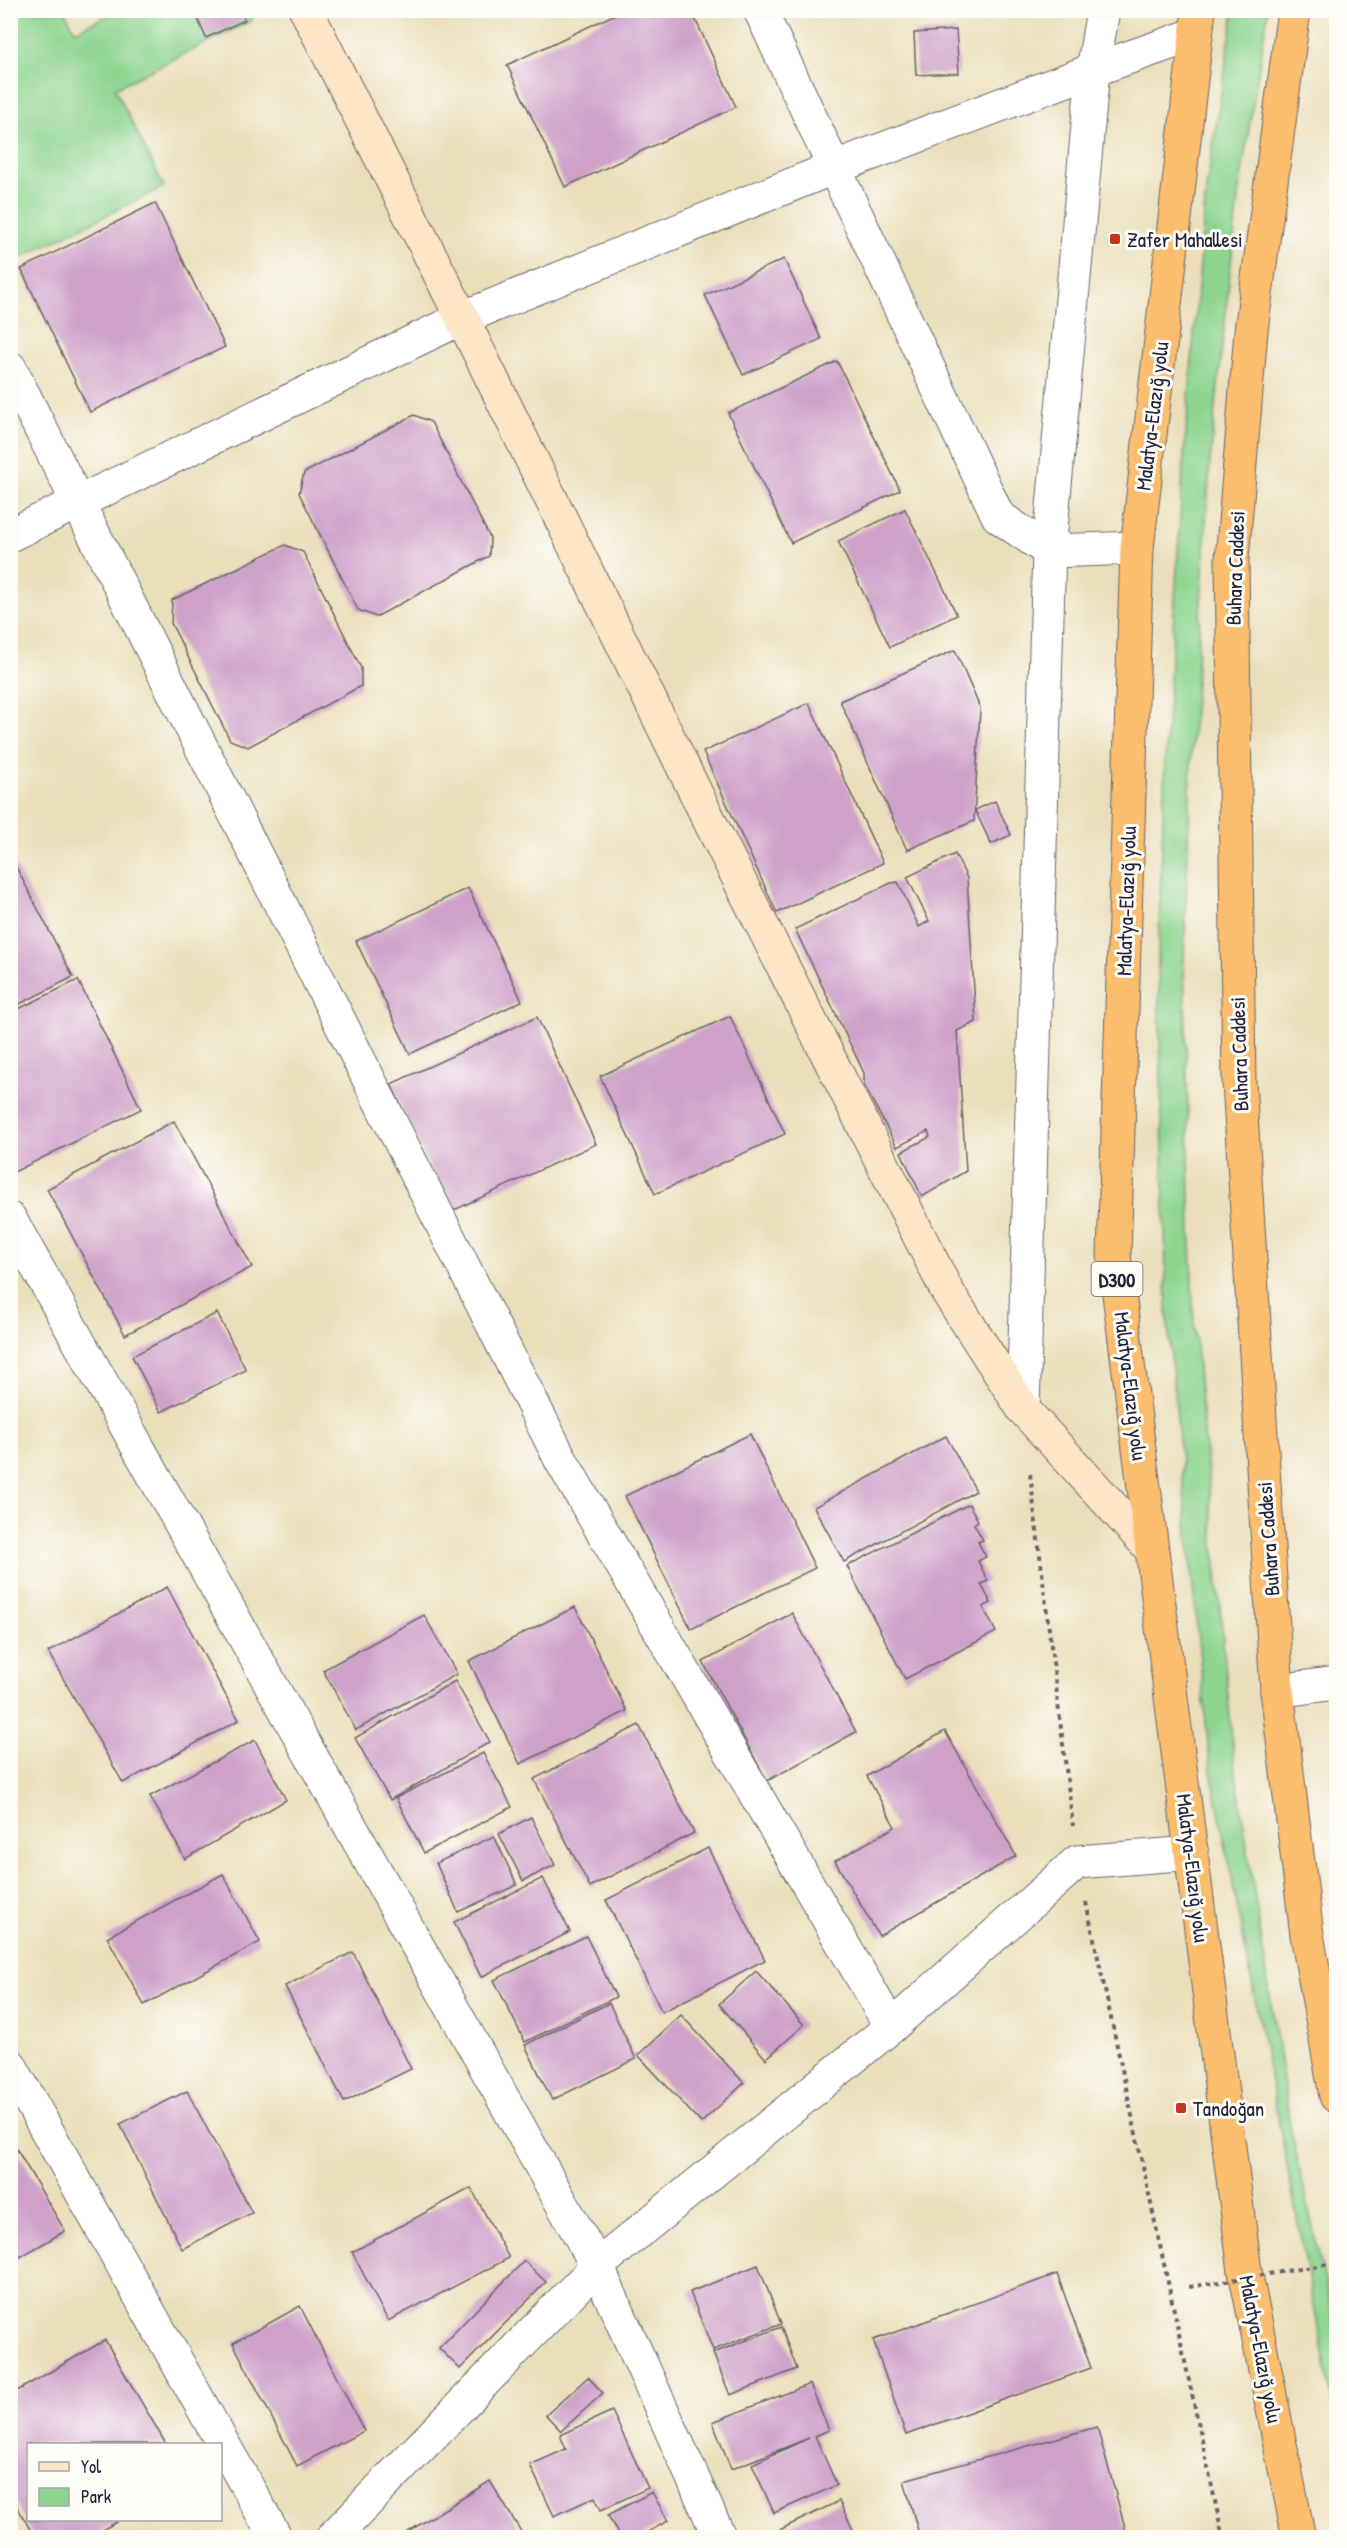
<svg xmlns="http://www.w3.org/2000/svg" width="1347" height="2548" font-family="'Patrick Hand',sans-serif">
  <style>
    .green { fill: #8dd48f; stroke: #587b65; stroke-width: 1.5 }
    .building { fill: #cfa1c9 }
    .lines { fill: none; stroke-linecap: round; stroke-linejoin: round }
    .street-casing { stroke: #686468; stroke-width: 35 }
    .secondary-casing { stroke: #686468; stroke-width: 35 }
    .highway-casing { stroke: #686468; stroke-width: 35 }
    .path { stroke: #686468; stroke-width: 4; stroke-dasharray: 4.5 4.5; stroke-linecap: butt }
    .street { stroke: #fff; stroke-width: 33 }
    .secondary { stroke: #fde5c5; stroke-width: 33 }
    .highway { stroke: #fbbd6e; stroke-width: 33 }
    .path-bridge { stroke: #686468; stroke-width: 4; stroke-dasharray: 4.5 4.5; stroke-linecap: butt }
    .poi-dot { fill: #c8321e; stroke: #fdfcf7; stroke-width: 2 }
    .labels { text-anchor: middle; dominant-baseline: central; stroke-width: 6; stroke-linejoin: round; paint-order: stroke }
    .shield { fill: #fdfcf7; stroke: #646373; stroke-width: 1.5 }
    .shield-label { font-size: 20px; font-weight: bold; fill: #22223b }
    .poi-label { font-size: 21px; fill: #22223b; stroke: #fdfcf7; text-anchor: start }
    .street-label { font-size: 21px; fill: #22223b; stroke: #fdfcf7 }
  </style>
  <rect width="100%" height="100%" fill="#fdfcf7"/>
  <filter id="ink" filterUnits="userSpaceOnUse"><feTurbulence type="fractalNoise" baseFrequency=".0167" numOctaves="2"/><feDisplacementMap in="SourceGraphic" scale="12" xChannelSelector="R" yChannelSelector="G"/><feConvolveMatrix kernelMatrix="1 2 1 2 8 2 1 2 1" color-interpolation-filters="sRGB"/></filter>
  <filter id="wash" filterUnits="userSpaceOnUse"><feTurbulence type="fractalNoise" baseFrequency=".008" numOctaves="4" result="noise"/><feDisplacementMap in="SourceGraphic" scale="24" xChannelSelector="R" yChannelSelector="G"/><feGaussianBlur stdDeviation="1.35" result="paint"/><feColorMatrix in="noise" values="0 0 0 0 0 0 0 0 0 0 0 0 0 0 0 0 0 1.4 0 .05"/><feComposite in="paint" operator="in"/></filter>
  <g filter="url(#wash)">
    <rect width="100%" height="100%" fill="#ebdfbb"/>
    <!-- green -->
    <g class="green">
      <polygon points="11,11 65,11 75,31 117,11 248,11 253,20 115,88 164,187 11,262"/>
      <polygon points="1234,11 1268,11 1238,197 1210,462 1191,759 1184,960 1193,1312 1234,1762 1291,2131 1336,2330 1336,2420 1210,1765 1167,1315 1158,960 1165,759 1184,455 1206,190"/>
    </g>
    <g id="blocks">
      <!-- building -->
      <g class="building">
        <polygon points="194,10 240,10 245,20 206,38"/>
        <polygon points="624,10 691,10 736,107 565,187 507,65"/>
        <polygon points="956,30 959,73 916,75 914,33"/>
        <polygon points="155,203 225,347 90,412 21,269"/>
        <polygon points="784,259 821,339 743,375 705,295"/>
        <polygon points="837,361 900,490 791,543 728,413"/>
        <polygon points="414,415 431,422 490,538 489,556 376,617 358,610 299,493 304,473"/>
        <polygon points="905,509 957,615 890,647 838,541"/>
        <polygon points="285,545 303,552 361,668 361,686 248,747 230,740 171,623 172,600"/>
        <polygon points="955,650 980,708 974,821 907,850 840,701"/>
        <polygon points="809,703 883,863 777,913 703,752"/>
        <polygon points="995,801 1011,835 991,844 975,810"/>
        <polygon points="955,854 967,878 976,1022 957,1031 966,1171 922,1197 901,1152 930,1137 928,1131 897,1147 864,1085 864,1073 795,929 891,883 898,882 919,927 929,921 907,877"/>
        <polygon points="10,855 73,977 10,1009"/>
        <polygon points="468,888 522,1001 410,1054 356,941"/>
        <polygon points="78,980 141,1109 14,1172 10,1165 10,1013"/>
        <polygon points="730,1016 785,1134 655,1194 600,1076"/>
        <polygon points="537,1017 596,1144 450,1212 391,1084"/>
        <polygon points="174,1121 252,1267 125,1335 47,1189"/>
        <polygon points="217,1313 246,1370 161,1412 132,1356"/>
        <polygon points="750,1434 815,1568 691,1629 625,1496"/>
        <polygon points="946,1436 976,1491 844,1562 814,1507"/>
        <polygon points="969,1504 978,1521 974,1524 983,1540 978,1542 986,1557 978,1561 988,1581 981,1584 991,1603 983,1607 996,1632 905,1679 847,1566"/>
        <polygon points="167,1587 239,1720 123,1783 48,1652"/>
        <polygon points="575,1607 627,1711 520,1764 469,1661"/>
        <polygon points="792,1613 856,1732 767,1781 703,1662"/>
        <polygon points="424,1615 457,1674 356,1730 323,1670"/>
        <polygon points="455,1681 490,1742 390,1800 355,1738"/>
        <polygon points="639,1725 694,1833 590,1887 534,1779"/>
        <polygon points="945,1731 1016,1856 879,1936 835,1861 895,1827 867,1776"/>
        <polygon points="255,1740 286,1800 185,1859 150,1796"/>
        <polygon points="483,1753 512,1807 424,1853 396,1798"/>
        <polygon points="531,1817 555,1865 523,1881 499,1834"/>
        <polygon points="494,1836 517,1885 458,1912 436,1863"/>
        <polygon points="708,1848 765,1960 662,2012 606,1900"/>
        <polygon points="223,1874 260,1942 144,2005 107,1937"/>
        <polygon points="543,1878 570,1932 481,1977 454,1922"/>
        <polygon points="586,1936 616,1997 525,2042 494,1980"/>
        <polygon points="353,1952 411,2069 344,2102 285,1986"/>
        <polygon points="756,1971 804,2025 766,2059 719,2004"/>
        <polygon points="609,2003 636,2059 552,2100 525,2045"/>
        <polygon points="681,2015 744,2083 701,2123 638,2055"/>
        <polygon points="187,2091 252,2213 182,2249 120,2124"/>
        <polygon points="10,2138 65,2231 10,2263"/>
        <polygon points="471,2188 509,2258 388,2321 352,2252"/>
        <polygon points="524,2261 546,2282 460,2369 439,2348"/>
        <polygon points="758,2265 781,2324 713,2350 690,2292"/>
        <polygon points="1057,2274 1091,2368 906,2435 873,2340"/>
        <polygon points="300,2306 364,2431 297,2466 233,2343"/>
        <polygon points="781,2327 797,2369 730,2395 713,2353"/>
        <polygon points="105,2340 166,2444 28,2444 28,2520 120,2520 89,2538 35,2538 10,2494 10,2395"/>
        <polygon points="588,2377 603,2393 561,2431 546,2415"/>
        <polygon points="810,2384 829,2430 815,2436 837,2485 774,2513 752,2464 809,2438 731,2469 713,2422"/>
        <polygon points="612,2411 648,2488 601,2510 595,2497 554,2516 530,2465 566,2449 560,2435"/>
        <polygon points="1097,2427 1128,2538 920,2538 904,2480"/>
        <polygon points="490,2481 525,2538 398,2538"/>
        <polygon points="652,2492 668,2521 637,2538 620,2538 608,2515"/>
        <polygon points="839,2501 857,2538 763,2538"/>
      </g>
    </g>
  </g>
  <g filter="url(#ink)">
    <use href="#blocks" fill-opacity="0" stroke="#686468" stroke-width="1.5"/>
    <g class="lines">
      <defs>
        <g id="street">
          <polyline points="760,10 998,516 1049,551 1137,548"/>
          <polyline points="10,368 562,1462 891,2027"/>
          <polyline points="10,535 462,318 833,168 1093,70 1196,34"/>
          <polyline points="10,1219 597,2266 720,2538"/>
          <polyline points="1023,1409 1049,551 1093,70 1103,10"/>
          <polyline points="1277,1691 1336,1683"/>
          <polyline points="10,2065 276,2538"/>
          <polyline points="332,2538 597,2266 891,2027 1077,1862 1192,1853"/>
        </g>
        <polyline id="secondary" points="306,10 462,318 716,834 947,1291 1023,1409 1152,1550"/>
        <g id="highway">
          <polyline points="1199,10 1137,548 1114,1255 1245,2271 1299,2538"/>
          <polyline points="1294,10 1251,331 1232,559 1239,1082 1277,1691 1307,1935 1336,2096"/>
        </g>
      </defs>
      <!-- street casing -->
      <use href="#street" class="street-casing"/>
      <!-- secondary casing -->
      <use href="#secondary" class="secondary-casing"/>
      <!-- highway casing -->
      <use href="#highway" class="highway-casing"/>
      <!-- path -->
      <g class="path">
        <polyline points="1030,1474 1073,1826"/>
        <polyline points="1086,1902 1223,2538"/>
      </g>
      <!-- street -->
      <use href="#street" class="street"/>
      <!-- secondary -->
      <use href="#secondary" class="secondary"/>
      <!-- highway -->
      <use href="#highway" class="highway"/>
      <!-- path-bridge -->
      <polyline class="path-bridge" points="1189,2287 1336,2263"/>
    </g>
  </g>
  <!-- markers -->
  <g class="poi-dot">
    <rect x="1109" y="233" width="12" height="12" rx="3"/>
    <rect x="1175" y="2102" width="12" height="12" rx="3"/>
  </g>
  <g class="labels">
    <!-- shield labels -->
    <rect class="shield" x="1091.5" y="1262" width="51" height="34" rx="4.5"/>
    <g class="shield-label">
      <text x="1117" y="1279">D300</text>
    </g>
    <!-- poi labels -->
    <g class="poi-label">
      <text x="1127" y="239">Zafer Mahallesi</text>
      <text x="1193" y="2108">Tandoğan</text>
    </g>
    <!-- street labels -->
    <g class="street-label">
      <text transform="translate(1152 416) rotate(-83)">Malatya-Elazığ yolu</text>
      <text transform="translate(1235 568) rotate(-88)">Buhara Caddesi</text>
      <text transform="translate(1126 901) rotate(-88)">Malatya-Elazığ yolu</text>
      <text transform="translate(1239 1054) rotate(-92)">Buhara Caddesi</text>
      <text transform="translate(1131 1386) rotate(83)">Malatya-Elazığ yolu</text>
      <text transform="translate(1268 1539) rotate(-94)">Buhara Caddesi</text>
      <text transform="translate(1193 1868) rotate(83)">Malatya-Elazığ yolu</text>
      <text transform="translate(1261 2349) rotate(79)">Malatya-Elazığ yolu</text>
    </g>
  </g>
  <!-- margin -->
  <rect width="1347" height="2548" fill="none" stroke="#fdfcf7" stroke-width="36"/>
  <!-- legend -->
  <rect x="27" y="2443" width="195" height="78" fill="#fdfcf7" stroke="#a5a5ac" stroke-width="1.5"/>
  <rect x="39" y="2462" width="30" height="9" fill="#fde5c5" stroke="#a5a5ac" stroke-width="1.5"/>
  <text x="81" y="2473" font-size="18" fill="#22223b">Yol</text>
  <rect x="39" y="2488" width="30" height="18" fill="#8dd48f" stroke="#a5a5ac" stroke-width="1.5"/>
  <text x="81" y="2503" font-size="18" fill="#22223b">Park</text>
</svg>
